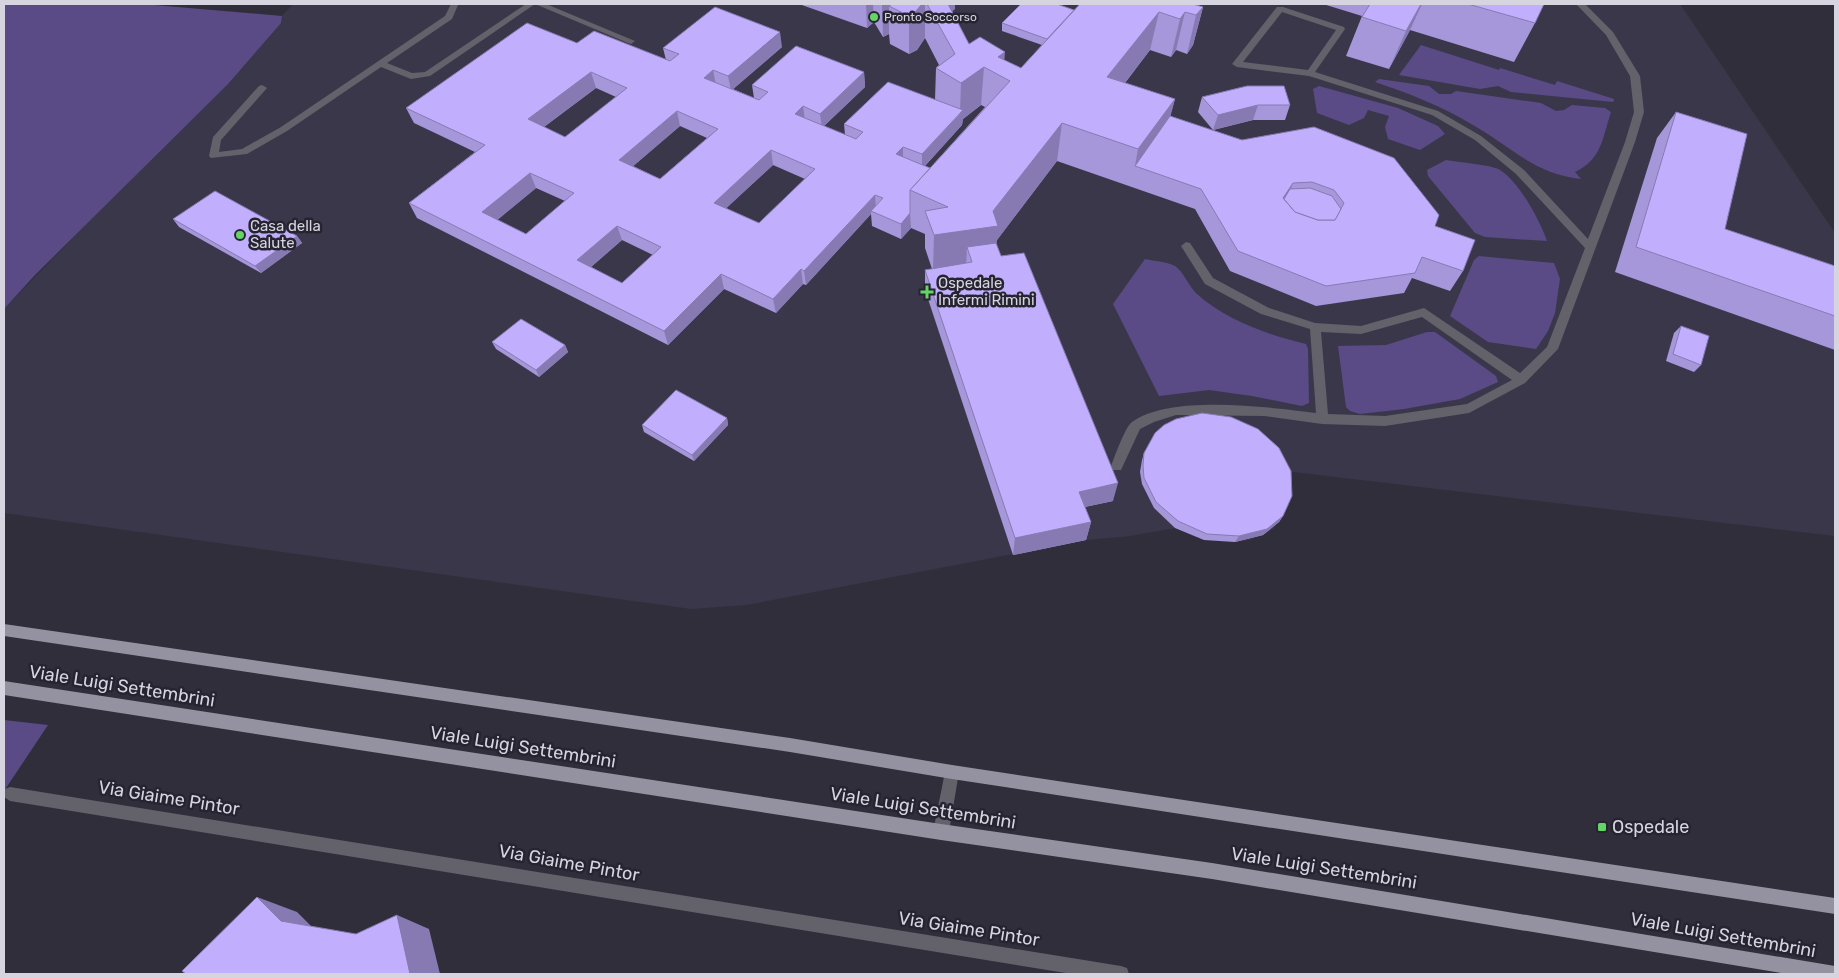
<svg xmlns="http://www.w3.org/2000/svg" width="1839" height="978" font-family="Rubik,sans-serif">
  <style>
    .built { fill: #3b374b }
    .green { fill: #5a4b86 }
    .lines { fill: none; stroke-linecap: round; stroke-linejoin: round }
    .minor { fill: #636169; fill-rule: evenodd }
    .major { fill: #9491a0; fill-rule: evenodd }
    .wall { fill: #a696da; fill-rule: evenodd }
    .shaded-wall { fill: #877ab2 }
    .building { fill: #c1affe; stroke: #877ab2; fill-rule: evenodd }
    .poi-dot { fill: #65d467; stroke: #272432; stroke-width: 2 }
    .labels { text-anchor: middle; dominant-baseline: central; stroke-width: 5; stroke-linejoin: round; paint-order: stroke }
    .far-poi-label { font-size: 12px; fill: #d6d4de; stroke: #272432; text-anchor: start }
    .poi-label { font-size: 15px; fill: #d6d4de; stroke: #272432; text-anchor: start }
    .near-street-label { font-size: 18px; fill: #d6d4de; stroke: #272432 }
    .near-poi-label { font-size: 18px; fill: #d6d4de; stroke: #272432; text-anchor: start }
  </style>
  <rect width="100%" height="100%" fill="#312e3c"/>
  <!-- built -->
  <polygon class="built" points="293,4 1680,4 1835,233 1835,536 1285,471 1288,502 1284,513 1273,529 1263,535 1249,540 1235,542 1204,540 1175,528 1130,536 1086,540 747,605 691,609 4,513 4,309 281,23 282,16"/>
  <!-- green -->
  <g class="green">
    <polygon points="4,4 142,4 282,16 281,23 228,84 35,275 4,309"/>
    <polygon points="1421,45 1499,70 1500,68 1555,85 1557,81 1614,99 1614,100 1613,102 1511,92 1498,86 1480,89 1399,75"/>
    <path d="M1379 79 1429 86 1439 94H1451L1456 91 1541 103 1556 111 1564 110 1572 105 1605 108 1611 112C1602 139 1602 159 1575 172L1581 179C1533 173 1513 148 1473 125 1442 106 1410 94 1375 82Z"/>
    <polygon points="1319,86 1398,108 1438,126 1445,134 1420,150 1388,139 1385,127 1389,116 1368,110 1364,118 1349,125 1317,113 1313,89"/>
    <path d="M1446 160C1457 162 1493 165 1500 170 1519 182 1540 220 1547 241L1485 237 1475 233 1428 176 1427 170Z"/>
    <polygon points="1479,256 1554,263 1560,279 1555,313 1548,331 1536,349 1488,342 1450,316 1474,260"/>
    <path d="M1145 259C1154 261 1168 262 1175 266 1184 272 1189 287 1197 294 1226 320 1268 335 1306 344L1308 349 1309 403 1302 406 1252 396 1209 390 1159 396 1113 304Z"/>
    <polygon points="1427,332 1435,332 1496,376 1498,382 1460,399 1404,409 1360,414 1350,411 1346,407 1338,346 1386,345"/>
    <polygon points="4,720 48,725 4,791"/>
  </g>
  <g class="lines">
    <!-- minor -->
    <g class="minor">
      <polygon points="451,4 458,5 452,19 387,63 412,73 425,72 526,4 546,4 635,41 631,44 628,43 535,4 430,76 411,79 381,67 287,131 247,154 211,158 209,156 213,137 259,86 262,85 267,88 221,140 219,152 242,149 281,127 445,16"/>
      <path d="M1576 4H1585L1613 32 1640 76 1644 112 1635 142 1558 349 1525 383 1469 413 1385 426 1322 424 1264 416 1176 415 1154 422 1140 429 1121 470H1113L1111 466C1115 456 1125 427 1132 422 1170 394 1270 407 1316 413L1310 329 1261 314 1205 284 1181 246 1186 242 1190 243 1213 278 1269 308 1315 323 1361 326 1424 308 1520 373 1547 347 1585 248 1516 174 1475 140 1432 115 1309 76 1237 67 1232 64 1277 7H1283L1344 27 1345 29 1315 72 1438 111 1481 136 1524 170 1588 239 1625 142 1634 112 1630 76 1606 35ZM1282 12 1336 30 1308 70 1243 62ZM1422 317 1512 380 1467 404 1385 416 1328 414 1321 332 1361 334Z"/>
      <polygon points="952,765 957,767 959,772 949,832 946,837 941,840 936,837 933,832 945,772 947,767"/>
      <polygon points="10,787 1121,966 1127,968 1129,974 1072,974 10,801 4,797 5,789"/>
    </g>
    <!-- major -->
    <g class="major">
      <polygon points="4,624 790,738 952,765 1835,898 1835,914 952,779 790,752 4,636"/>
      <polygon points="4,681 941,824 1212,863 1835,966 1835,974 1787,974 1212,879 941,840 4,695"/>
    </g>
  </g>
  <!-- wall -->
  <g class="wall">
    <path d="M799 4H955V9L952 11 969 44 1021 68 1042 45 1002 31V23L1074 10 1197 5 1203 7 1193 45 1187 54 1176 50 1171 57 1150 50 1125 83 1175 99 1170 116 1435 226 1463 271 1450 291 1412 278 1404 293 1316 306 1230 271 1195 209 1057 161 997 240 996 243 1001 256 1113 501 1085 507 1091 522 1086 540 1013 555 925 290V270L932 269 925 248V234L911 228 901 239 872 226 871 214 806 285 803 284 776 313 724 289 668 345 417 218 409 203 475 152 414 123 406 108 577 43 666 60 663 48 782 47 733 89 754 98 752 85 864 72 865 87 824 126 845 135 844 124 935 100 936 68 939 65 925 38 917 50 909 54 890 44 889 34 883 37 874 22 867 28ZM596 88 616 97 565 137 544 127ZM981 105 985 107 930 168 925 166 962 125 963 119ZM680 126 707 138 660 179 633 166ZM773 165 805 179 759 223 726 208ZM536 188 565 201 526 234 497 220ZM622 240 653 255 622 283 591 267Z"/>
    <polygon points="1323,4 1541,4 1535,23 1514,62 1410,30 1389,69 1346,56 1362,16"/>
    <polygon points="1202,97 1290,105 1285,120 1253,120 1213,130 1198,112"/>
    <polygon points="1676,112 1725,229 1835,266 1835,350 1615,272 1657,138"/>
    <polygon points="173,219 297,236 302,243 261,273 179,227"/>
    <polygon points="1681,326 1701,365 1694,372 1666,361 1674,333"/>
    <polygon points="492,342 565,345 568,352 539,377 496,349"/>
    <polygon points="727,418 728,425 694,461 644,432 642,425"/>
    <polygon points="1144,453 1283,516 1279,522 1263,535 1235,542 1204,540 1175,528 1154,508 1142,484 1140,472 1142,460"/>
  </g>
  <!-- shaded-wall -->
  <g class="shaded-wall">
    <polygon points="866,4 873,4 874,22 867,28"/>
    <polygon points="882,4 891,4 891,7 889,6 889,34 883,37"/>
    <polygon points="922,4 925,4 925,38 917,50 909,54 909,16"/>
    <polygon points="938,4 955,4 955,9 937,23"/>
    <polygon points="1421,4 1422,4 1410,30 1389,69 1406,31"/>
    <polygon points="1203,7 1193,45 1187,54 1196,15"/>
    <polygon points="1159,12 1150,50 1100,115 1107,77"/>
    <polygon points="1185,12 1176,50 1171,57 1180,19"/>
    <polygon points="780,32 782,47 731,91 728,76"/>
    <polygon points="1005,52 1003,77 998,57"/>
    <polygon points="984,67 981,105 963,119 962,125 922,169 922,154 960,114 961,83"/>
    <polygon points="713,70 716,85 704,78"/>
    <polygon points="591,72 596,88 534,134 528,119"/>
    <polygon points="864,72 865,87 822,128 820,114"/>
    <polygon points="1175,99 1165,137 1135,166 1138,149"/>
    <polygon points="1258,105 1253,120 1213,130 1218,115"/>
    <polygon points="803,106 805,121 795,114"/>
    <polygon points="677,111 680,126 623,175 619,160"/>
    <polygon points="1062,123 1057,161 997,240 995,263 967,247 966,268 933,272 934,235 993,211"/>
    <polygon points="903,147 903,162 896,154"/>
    <polygon points="771,150 773,165 717,217 714,203"/>
    <polygon points="530,173 536,188 489,227 482,212"/>
    <polygon points="1293,183 1285,204 1283,198"/>
    <polygon points="875,195 876,209 871,211 871,214 806,285 804,271"/>
    <polygon points="910,213 911,228 901,239 901,224"/>
    <polygon points="617,226 622,240 583,274 577,260"/>
    <polygon points="297,236 302,243 261,273 255,266"/>
    <polygon points="801,269 803,284 776,313 773,299"/>
    <polygon points="721,274 724,289 668,345 664,331"/>
    <polygon points="565,345 568,352 539,377 536,370"/>
    <polygon points="727,418 728,425 694,461 692,455"/>
    <polygon points="1118,483 1113,501 1075,509 1079,492"/>
    <polygon points="1283,516 1279,522 1263,535 1235,542 1239,536"/>
    <polygon points="1091,522 1086,540 1013,555 1015,538"/>
    <polygon points="257,897 297,912 320,935 281,921"/>
    <polygon points="397,915 429,929 440,974 410,974"/>
  </g>
  <!-- building -->
  <g class="building">
    <polygon points="892,4 922,4 916,11 909,16 889,6"/>
    <polygon points="927,4 948,4 969,44 980,37 1005,52 998,57 1021,68 1080,4 1193,4 1203,7 1196,15 1185,12 1180,19 1159,12 1107,77 1175,99 1138,149 1062,123 993,211 998,226 934,235 925,211 948,207 910,190 1010,81 984,67 961,83 936,68 955,54"/>
    <polygon points="1021,4 1057,4 1074,10 1047,39 1002,23"/>
    <polygon points="1370,4 1421,4 1406,31 1362,17"/>
    <polygon points="1468,4 1544,4 1535,23"/>
    <path d="M715 7 780 32 728 76 713 70 704 78 759 100 768 92 752 85 796 46 864 72 820 114 803 106 795 114 856 139 863 132 844 124 888 82 963 110 922 154 903 147 896 154 930 168 910 190V213L901 224 871 211 883 198 875 195 804 271 801 269 773 299 721 274 664 331 409 203 485 145 406 108 527 23 577 43 594 31 670 61 679 54 663 48ZM591 72 627 88 565 137 528 119ZM677 111 718 129 660 179 619 160ZM771 150 815 169 759 223 714 203ZM530 173 574 193 526 234 482 212ZM617 226 661 247 622 283 577 260Z"/>
    <polygon points="1247,86 1284,86 1290,105 1258,105 1218,115 1202,97"/>
    <polygon points="1676,112 1747,134 1725,229 1835,266 1835,316 1636,247"/>
    <path d="M1170 116 1242 140 1314 127 1394 158 1439 215 1435 226 1475 240 1463 271 1422 257 1415 273 1326 286 1238 251 1201 189 1135 166ZM1312 182 1334 190 1344 203 1335 220H1318L1295 212 1283 198 1293 183Z"/>
    <polygon points="1310,188 1332,196 1341,209 1335,220 1318,220 1295,212 1284,199 1290,189"/>
    <polygon points="215,191 297,236 255,266 173,219"/>
    <polygon points="996,243 1001,256 1024,253 1118,483 1079,492 1091,522 1015,538 925,270 972,262 967,247"/>
    <polygon points="521,319 565,345 536,370 492,342"/>
    <polygon points="1681,326 1709,336 1701,365 1673,354"/>
    <polygon points="676,390 727,418 692,455 642,425"/>
    <polygon points="1202,413 1231,417 1258,429 1279,448 1291,471 1292,496 1283,516 1267,529 1239,536 1207,534 1178,521 1156,502 1144,478 1143,465 1144,453 1155,433 1164,425 1176,419"/>
    <polygon points="257,897 281,921 356,934 397,915 410,974 186,974 182,971"/>
  </g>
  <!-- markers -->
  <g class="poi-dot">
    <circle cx="874" cy="17" r="5"/>
    <circle cx="240" cy="235" r="5"/>
    <path d="M924.5 284.5h5v5h5v5h-5v5h-5v-5h-5v-5h5z"/>
    <rect x="1597" y="822" width="10" height="10" rx="2.5"/>
  </g>
  <g class="labels">
    <!-- far-poi labels -->
    <g class="far-poi-label">
      <text x="884" y="17">Pronto Soccorso</text>
    </g>
    <!-- poi labels -->
    <g class="poi-label">
      <text x="250" y="226">Casa della<tspan x="250" dy="17">Salute</tspan></text>
      <text x="938" y="283">Ospedale<tspan x="938" dy="17">Infermi Rimini</tspan></text>
    </g>
    <!-- near-street labels -->
    <g class="near-street-label">
      <text transform="translate(122 686) rotate(9)">Viale Luigi Settembrini</text>
      <text transform="translate(523 747) rotate(9)">Viale Luigi Settembrini</text>
      <text transform="translate(169 798) rotate(9)">Via Giaime Pintor</text>
      <text transform="translate(923 808) rotate(9)">Viale Luigi Settembrini</text>
      <text transform="translate(569 863) rotate(10)">Via Giaime Pintor</text>
      <text transform="translate(1324 868) rotate(9)">Viale Luigi Settembrini</text>
      <text transform="translate(969 929) rotate(9)">Via Giaime Pintor</text>
      <text transform="translate(1723 935) rotate(10)">Viale Luigi Settembrini</text>
    </g>
    <!-- near-poi labels -->
    <g class="near-poi-label">
      <text x="1612" y="827">Ospedale</text>
    </g>
  </g>
  <!-- border -->
  <rect width="1839" height="978" fill="none" stroke="#d6d4de" stroke-width="10"/>
</svg>
